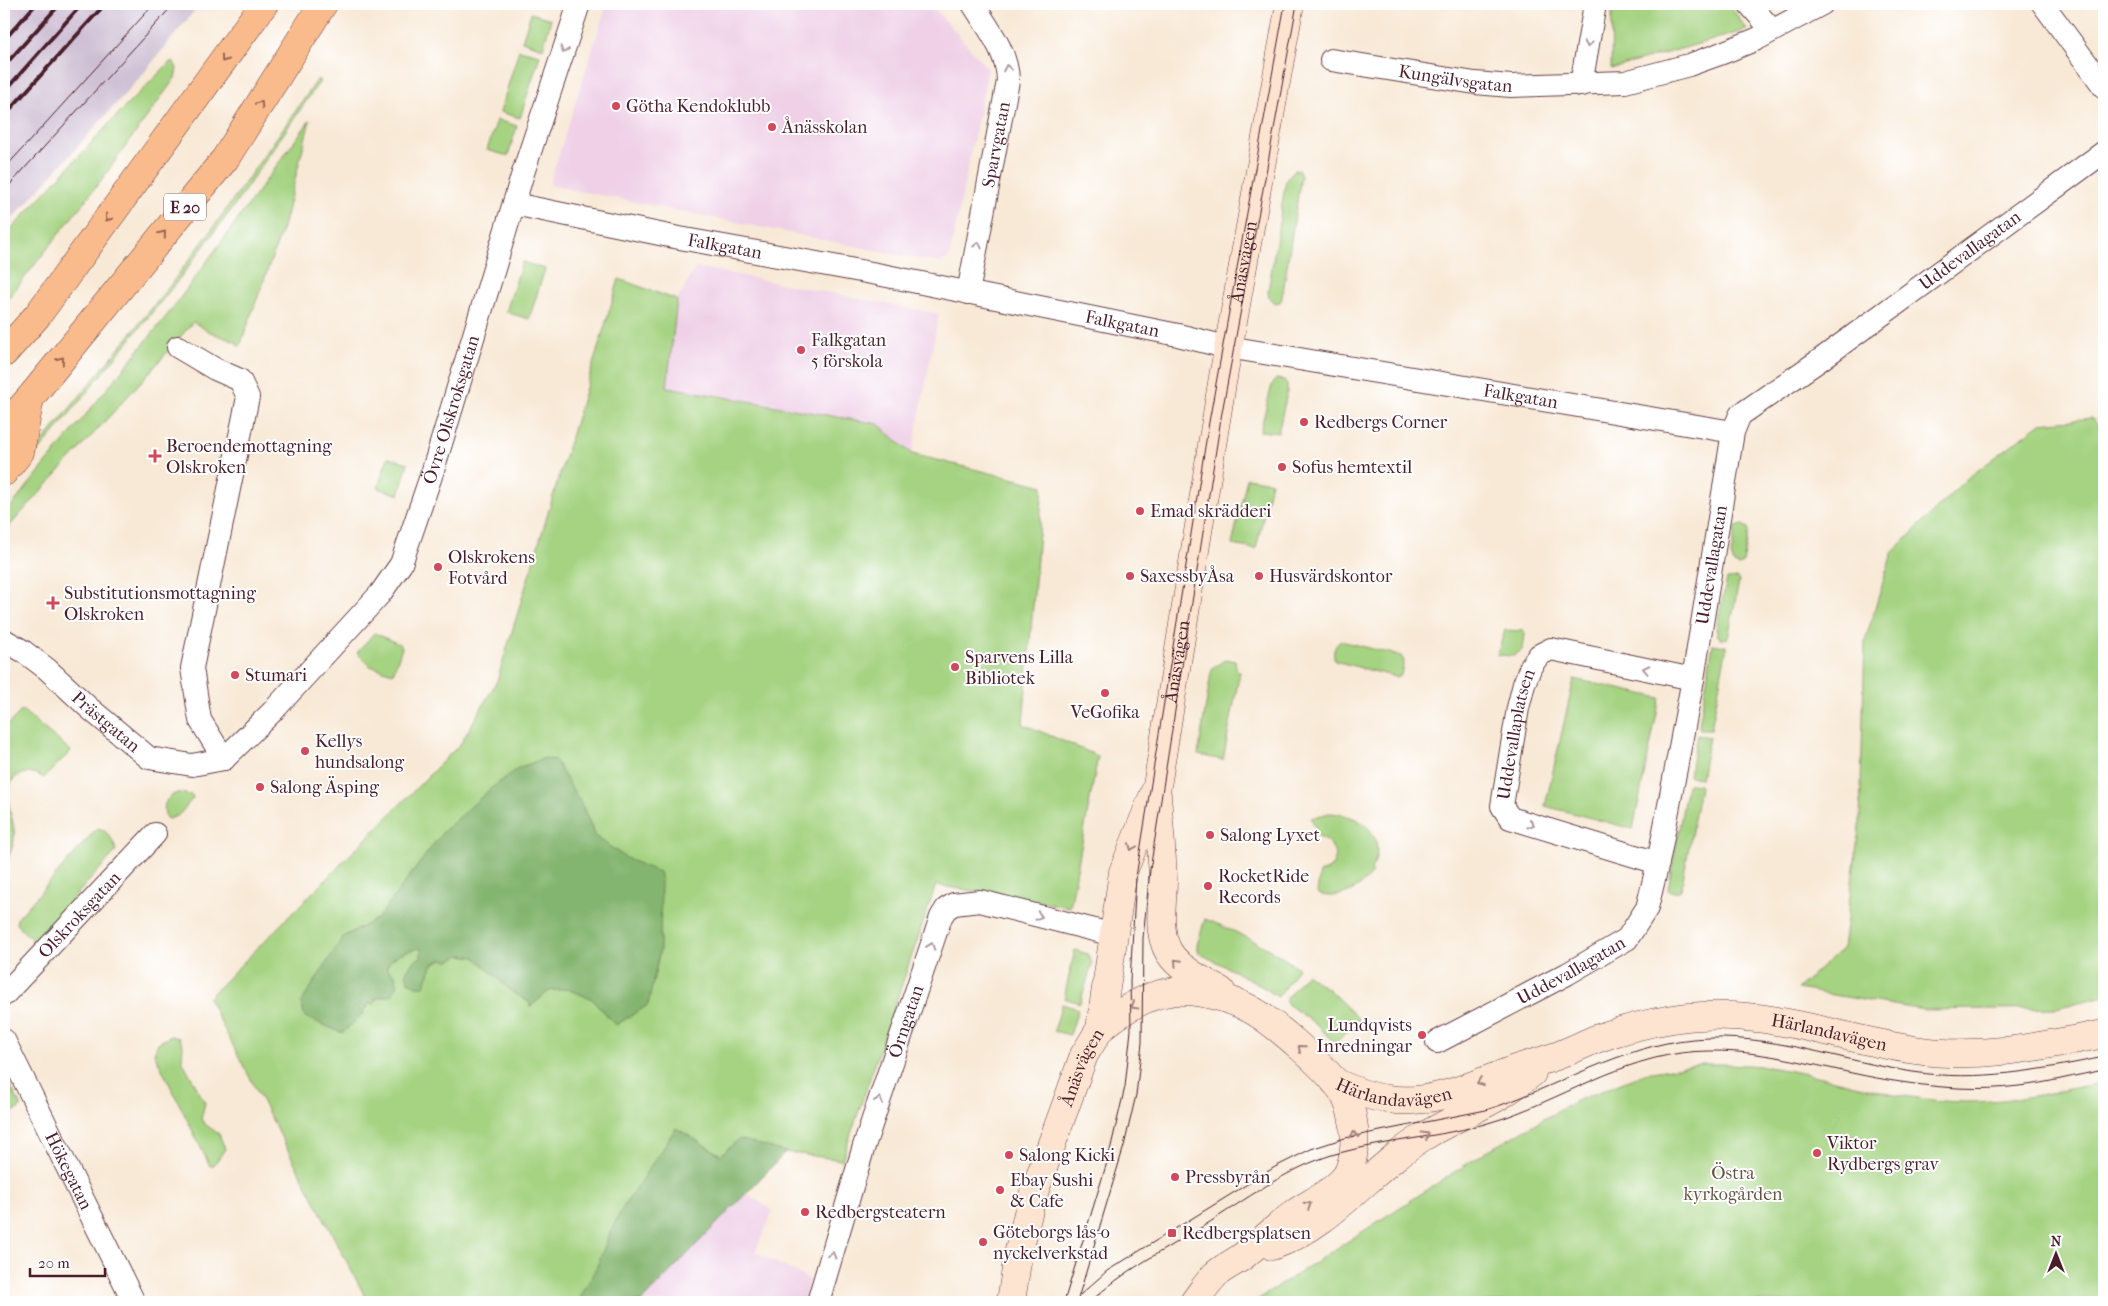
<svg xmlns="http://www.w3.org/2000/svg" width="2108" height="1306" font-family="'IM FELL French Canon',serif">
  <style>
    .built { fill: #efd0e7 }
    .industrial { fill: #cdbed3 }
    .green { fill: #a5d381; stroke: #787956 }
    .forest { fill: #84b56f; stroke: #676a4d }
    .lines { fill: none; stroke-linecap: round; stroke-linejoin: round }
    .street-casing { stroke: #643d45; stroke-width: 24 }
    .secondary-casing { stroke: #643d45; stroke-width: 29 }
    .highway-casing { stroke: #643d45; stroke-width: 29 }
    .street { stroke: #fff; stroke-width: 22 }
    .secondary { stroke: #fde4d1; stroke-width: 28 }
    .highway { stroke: #fabb8c; stroke-width: 28 }
    .tram { stroke: #4a1f2b; stroke-width: 1 }
    .rail { stroke: #4a1f2b; stroke-width: 4 }
    .oneway { stroke: #ae9aa0 }
    .oneway2 { stroke: #996557 }
    .oneway3 { stroke: #a4827e }
    .poi-dot { fill: #d1495b; stroke: #fff; stroke-width: 2 }
    .labels { text-anchor: middle; dominant-baseline: central; stroke-width: 4; stroke-linejoin: round; paint-order: stroke }
    .shield { fill: #fff; stroke: #80626b; stroke-width: 1 }
    .shield-label { font-size: 16px; font-weight: bold; fill: #4a1f2b }
    .street-label { font-size: 18px; fill: #4a1f2b; stroke: #fff }
    .poi-label { font-size: 18px; fill: #4a1f2b; stroke: #fff; text-anchor: start }
    .park-label { font-size: 18px; fill: #655545; stroke: #fff }
  </style>
  <rect width="100%" height="100%" fill="#fff"/>
  <filter id="ink" filterUnits="userSpaceOnUse"><feTurbulence type="fractalNoise" baseFrequency=".02" numOctaves="2"/><feDisplacementMap in="SourceGraphic" scale="10" xChannelSelector="R" yChannelSelector="G"/><feConvolveMatrix kernelMatrix="1 2 1 2 8 2 1 2 1" color-interpolation-filters="sRGB"/></filter>
  <filter id="wash" filterUnits="userSpaceOnUse"><feTurbulence type="fractalNoise" baseFrequency=".0096" numOctaves="4" result="noise"/><feDisplacementMap in="SourceGraphic" scale="20" xChannelSelector="R" yChannelSelector="G"/><feGaussianBlur stdDeviation="1.12" result="paint"/><feColorMatrix in="noise" values="0 0 0 0 0 0 0 0 0 0 0 0 0 0 0 0 0 1.4 0 .05"/><feComposite in="paint" operator="in"/></filter>
  <g filter="url(#wash)">
    <rect width="100%" height="100%" fill="#f8e9d6"/>
    <!-- built -->
    <g class="built">
      <polygon points="607,4 931,4 988,69 949,258 939,263 549,185"/>
      <polygon points="696,267 939,314 912,454 877,424 666,387 677,300"/>
      <polygon points="746,1193 773,1211 755,1252 810,1280 803,1302 641,1302"/>
    </g>
    <!-- industrial -->
    <polygon class="industrial" points="4,4 200,4 142,75 4,228"/>
    <!-- green -->
    <g class="green">
      <polygon points="1647,4 1729,4 1747,30 1611,69 1612,13"/>
      <polygon points="531,13 551,19 543,48 522,41"/>
      <polygon points="519,50 540,55 520,118 500,112"/>
      <polygon points="170,62 174,62 177,69 175,78 102,179 4,304 4,237 120,112"/>
      <polygon points="318,79 320,82 315,88 234,206 176,283 4,494 52,430 165,292 210,232"/>
      <polygon points="310,120 283,227 240,346 237,345 238,343 210,332 193,322 158,363 4,532 4,515 173,308"/>
      <polygon points="497,120 517,126 508,156 487,150"/>
      <polygon points="1294,170 1299,170 1301,176 1282,298 1280,302 1274,303 1269,298 1268,292 1286,180"/>
      <polygon points="522,262 545,269 529,319 506,312"/>
      <polygon points="619,279 677,300 667,387 878,424 912,454 1043,486 1023,724 1098,756 1070,907 936,885 842,1160 785,1152 641,1302 368,1302 208,998 461,743 497,681"/>
      <polygon points="1276,379 1284,380 1287,384 1287,393 1278,433 1260,431 1272,385"/>
      <polygon points="2092,418 2104,433 2104,996 2056,1008 1924,1010 1797,989 1843,948 1860,822 1865,641 1892,553 1965,480 2041,423"/>
      <polygon points="388,457 408,463 399,495 378,488"/>
      <polygon points="1247,478 1271,482 1256,549 1232,545"/>
      <polygon points="1743,525 1748,528 1749,531 1743,563 1739,566 1734,564 1731,556 1736,527"/>
      <polygon points="1737,578 1739,581 1728,638 1722,639 1718,636 1716,629 1727,579"/>
      <polygon points="1505,630 1523,631 1525,634 1523,649 1514,656 1497,655"/>
      <polygon points="374,633 399,644 402,648 393,673 370,666 357,653"/>
      <path d="M1341 641 1401 656 1404 661 1401 675 1396 677 1335 661C1332 652 1334 646 1341 641Z"/>
      <polygon points="1713,644 1726,646 1726,651 1711,729 1700,729 1699,725"/>
      <polygon points="1226,659 1235,661 1237,671 1240,672 1223,760 1198,755 1211,673 1213,668"/>
      <polygon points="1574,679 1660,698 1633,829 1545,806"/>
      <path d="M22 710 71 751 44 778C36 773 28 771 19 775 0 786 12 812 14 830 16 843 9 856 4 867V729Z"/>
      <polygon points="1697,735 1709,737 1701,778 1689,776"/>
      <polygon points="1689,784 1699,785 1700,787 1681,890 1675,892 1668,890 1687,785"/>
      <path d="M177 793 192 795 193 798 179 815 169 819 166 818C162 805 165 798 177 793Z"/>
      <path d="M1329 813C1352 814 1376 824 1377 850 1377 857 1375 863 1371 869L1372 872C1364 889 1334 902 1317 893L1320 872C1330 872 1334 865 1336 856L1330 843 1319 837 1311 818Z"/>
      <path d="M97 828C108 830 114 841 116 851L34 942 16 924 17 919Z"/>
      <path d="M1205 919C1238 932 1269 947 1298 968L1278 997 1255 982 1199 953 1197 945Z"/>
      <polygon points="1075,950 1088,954 1092,964 1080,1003 1064,998"/>
      <polygon points="1306,974 1329,990 1360,1020 1335,1043 1313,1022 1286,1003 1286,999"/>
      <polygon points="1062,1004 1078,1009 1070,1035 1054,1031"/>
      <polygon points="171,1036 179,1038 183,1045 182,1060 205,1103 201,1119 206,1125 219,1134 225,1149 213,1166 210,1166 154,1053 158,1043"/>
      <path d="M1701 1064C1727 1064 1753 1064 1780 1069 1831 1077 1880 1094 1932 1100 1989 1107 2048 1094 2104 1082V1302H1254L1487 1151 1576 1101 1646 1073Z"/>
      <polygon points="4,1074 21,1106 20,1108 4,1117"/>
    </g>
    <!-- forest -->
    <g class="forest">
      <path d="M545 758 555 760 582 805 596 837 628 859 659 872 661 881 660 950 648 1005 616 1025 592 999 567 989 549 991 530 1007 529 1002 512 992 475 957 460 955 449 961 442 959 433 964 424 986H416L408 981 406 972 413 962 421 957V948C406 951 393 954 386 968L395 975 398 985 392 995 375 999 374 1004H369L360 1017 342 1033 305 1017 301 1003 343 937 378 918 443 832 489 790 518 768Z"/>
      <polygon points="676,1128 721,1155 739,1139 786,1152 641,1302 578,1302 597,1266 611,1230 624,1206"/>
    </g>
  </g>
  <g filter="url(#ink)">
    <g class="lines">
      <defs>
        <g id="street">
          <polyline points="1749,4 1772,30"/>
          <polyline points="2043,4 2104,87"/>
          <path id="s1" d="M1331 60 1475 83 1511 86 1625 82 1689 65 1717 55 1757 39 1822 4"/>
          <polyline points="1581,85 1595,4"/>
          <path id="s2" d="M514 204 674 237 877 274 1178 335 1222 346 1733 432"/>
          <path id="s3" d="M968 293 1008 81C1008 52 987 27 973 4"/>
          <polyline points="178,347 215,369 240,380 248,397 192,668 200,720 224,759"/>
          <path id="s4" d="M4 640 23 651 47 669 89 708 149 758 192 765 224 759"/>
          <path id="s5" d="M224 759 272 712 380 594 401 564 433 470 523 173 579 4"/>
          <path id="s6" d="M1658 863 1510 818 1502 806 1518 708 1524 684 1531 666 1539 655 1551 649 1693 679"/>
          <path id="s7" d="M4 995 155 834"/>
          <path id="s8" d="M4 1040 134 1302"/>
          <path id="s9" d="M1437 1042 1567 974 1627 939 1647 908 1658 863 1693 679 1733 432 1740 415 1820 360 2104 152"/>
          <path id="s10" d="M818 1302 864 1146 941 917 946 909 954 904 980 901 1114 935"/>
        </g>
        <g id="secondary">
          <path d="M1157 795C1159 823 1162 852 1163 880 1163 906 1155 937 1173 958 1186 973 1204 981 1221 991"/>
          <path d="M1100 1029C1122 1010 1153 990 1184 991 1201 991 1231 999 1246 1007 1270 1018 1336 1075 1346 1098 1356 1119 1357 1146 1350 1168 1343 1188 1312 1201 1295 1213 1277 1226 1261 1242 1243 1256 1234 1263 1222 1268 1215 1275 1207 1283 1201 1293 1194 1302"/>
          <path id="s11" d="M1335 1082C1352 1090 1369 1097 1388 1099 1429 1106 1473 1085 1510 1071 1526 1065 1543 1061 1559 1055 1572 1050 1584 1044 1596 1039 1621 1030 1647 1023 1673 1019 1762 1005 1830 1037 1915 1050 1979 1060 2042 1046 2104 1034"/>
          <path d="M1272 1246C1332 1226 1371 1169 1423 1137 1448 1121 1476 1110 1501 1095 1512 1088 1522 1081 1532 1073"/>
          <path id="s12" d="M1011 1302 1018 1255 1031 1201 1084 1055 1100 1029 1123 872 1157 786 1222 383 1290 4"/>
        </g>
        <g id="highway">
          <polyline points="4,353 37,316 264,4"/>
          <polyline points="4,427 30,398 225,159 323,4"/>
          <polyline points="4,472 20,452 30,398"/>
        </g>
      </defs>
      <!-- street casing -->
      <use href="#street" class="street-casing"/>
      <!-- secondary casing -->
      <use href="#secondary" class="secondary-casing"/>
      <!-- highway casing -->
      <use href="#highway" class="highway-casing"/>
      <!-- street -->
      <use href="#street" class="street"/>
      <!-- secondary -->
      <use href="#secondary" class="secondary"/>
      <!-- highway -->
      <use href="#highway" class="highway"/>
      <!-- tram -->
      <g class="tram">
        <polyline points="4,169 154,4"/>
        <polyline points="4,191 174,4"/>
        <path d="M1080 1295 1107 1271 1275 1167 1311 1149 1345 1138 1486 1110C1556 1088 1620 1046 1693 1039 1769 1032 1840 1061 1913 1072 1978 1082 2041 1070 2104 1057"/>
        <polyline points="1064,1302 1108,1159 1125,1087 1131,1030 1130,981 1136,877 1209,422 1285,4"/>
        <polyline points="1077,1302 1124,1146 1136,1095 1142,1043 1143,938 1150,870 1221,418 1297,4"/>
        <path d="M1090 1302C1123 1271 1164 1250 1202 1227 1245 1200 1287 1168 1335 1154 1390 1139 1450 1137 1504 1118 1572 1094 1634 1051 1709 1051 1775 1050 1836 1073 1901 1082 1940 1088 1980 1091 2019 1086 2048 1083 2076 1075 2104 1070"/>
      </g>
      <!-- rail -->
      <g class="rail">
        <polyline points="4,40 36,4"/>
        <polyline points="4,66 60,4"/>
        <polyline points="4,92 82,4"/>
        <polyline points="4,116 105,4"/>
      </g>
    </g>
    <!-- one-way arrows -->
    <defs><path id="oneway-chevron" d="M-2-3.5L2.5 0L-2 3.5" fill="none" stroke-width="1.6" stroke-linecap="round" stroke-linejoin="round" transform="scale(1.25)"/></defs>
    <g class="oneway">
      <use href="#oneway-chevron" transform="translate(1588 44) rotate(100)"/>
      <use href="#oneway-chevron" transform="translate(564 50) rotate(108)"/>
      <use href="#oneway-chevron" transform="translate(1007 68) rotate(-101)"/>
      <use href="#oneway-chevron" transform="translate(978 245) rotate(-78)"/>
      <use href="#oneway-chevron" transform="translate(1646 669) rotate(-168)"/>
      <use href="#oneway-chevron" transform="translate(1531 824) rotate(17)"/>
      <use href="#oneway-chevron" transform="translate(1039 916) rotate(16)"/>
      <use href="#oneway-chevron" transform="translate(931 946) rotate(-71)"/>
      <use href="#oneway-chevron" transform="translate(879 1100) rotate(-71)"/>
      <use href="#oneway-chevron" transform="translate(832 1255) rotate(-74)"/>
    </g>
    <g class="oneway2">
      <use href="#oneway-chevron" transform="translate(224 59) rotate(126)"/>
      <use href="#oneway-chevron" transform="translate(260 104) rotate(-58)"/>
      <use href="#oneway-chevron" transform="translate(108 218) rotate(126)"/>
      <use href="#oneway-chevron" transform="translate(163 234) rotate(-51)"/>
      <use href="#oneway-chevron" transform="translate(61 360) rotate(-51)"/>
    </g>
    <g class="oneway3">
      <use href="#oneway-chevron" transform="translate(1132 847) rotate(112)"/>
      <use href="#oneway-chevron" transform="translate(1177 962) rotate(-134)"/>
      <use href="#oneway-chevron" transform="translate(1134 1006) rotate(150)"/>
      <use href="#oneway-chevron" transform="translate(1301 1048) rotate(-139)"/>
      <use href="#oneway-chevron" transform="translate(1480 1082) rotate(160)"/>
      <use href="#oneway-chevron" transform="translate(1354 1135) rotate(-93)"/>
      <use href="#oneway-chevron" transform="translate(1426 1135) rotate(-31)"/>
      <use href="#oneway-chevron" transform="translate(1308 1205) rotate(-33)"/>
    </g>
  </g>
  <!-- markers -->
  <g class="poi-dot">
    <circle cx="616" cy="106" r="5"/>
    <circle cx="772" cy="127" r="5"/>
    <circle cx="801" cy="350" r="5"/>
    <circle cx="1304" cy="422" r="5"/>
    <path d="M152.5 448.5h5v5h5v5h-5v5h-5v-5h-5v-5h5z"/>
    <circle cx="1282" cy="467" r="5"/>
    <circle cx="1140" cy="511" r="5"/>
    <circle cx="438" cy="567" r="5"/>
    <circle cx="1130" cy="576" r="5"/>
    <circle cx="1259" cy="576" r="5"/>
    <path d="M50.5 595.5h5v5h5v5h-5v5h-5v-5h-5v-5h5z"/>
    <circle cx="955" cy="667" r="5"/>
    <circle cx="235" cy="675" r="5"/>
    <circle cx="1105" cy="693" r="5"/>
    <circle cx="305" cy="751" r="5"/>
    <circle cx="260" cy="787" r="5"/>
    <circle cx="1210" cy="835" r="5"/>
    <circle cx="1208" cy="886" r="5"/>
    <circle cx="1422" cy="1035" r="5"/>
    <circle cx="1817" cy="1153" r="5"/>
    <circle cx="1009" cy="1155" r="5"/>
    <circle cx="1175" cy="1177" r="5"/>
    <circle cx="1000" cy="1190" r="5"/>
    <circle cx="805" cy="1212" r="5"/>
    <rect x="1167" y="1228" width="10" height="10" rx="2.5"/>
    <circle cx="983" cy="1242" r="5"/>
  </g>
  <g class="labels">
    <!-- shield labels -->
    <rect class="shield" x="164" y="193.5" width="42" height="27" rx="4"/>
    <g class="shield-label">
      <text x="185" y="207">E 20</text>
    </g>
    <!-- street labels -->
    <g class="street-label">
      <text stroke="none"><textPath href="#s1" startOffset="126">Kungälvsgatan</textPath></text>
      <text stroke="none"><textPath href="#s3" startOffset="151">Sparvgatan</textPath></text>
      <text stroke="none"><textPath href="#s2" startOffset="215">Falkgatan</textPath></text>
      <text stroke="none"><textPath href="#s9" startOffset="1038">Uddevallagatan</textPath></text>
      <text stroke="none"><textPath href="#s12" startOffset="1071">Ånäsvägen</textPath></text>
      <text stroke="none"><textPath href="#s2" startOffset="620">Falkgatan</textPath></text>
      <text stroke="none"><textPath href="#s2" startOffset="1025">Falkgatan</textPath></text>
      <text stroke="none"><textPath href="#s5" startOffset="426">Övre Olskroksgatan</textPath></text>
      <text stroke="none"><textPath href="#s9" startOffset="602">Uddevallagatan</textPath></text>
      <text stroke="none"><textPath href="#s12" startOffset="666">Ånäsvägen</textPath></text>
      <text stroke="none"><textPath href="#s4" startOffset="131">Prästgatan</textPath></text>
      <text stroke="none"><textPath href="#s6" startOffset="242">Uddevallaplatsen</textPath></text>
      <text stroke="none"><textPath href="#s7" startOffset="110">Olskroksgatan</textPath></text>
      <text stroke="none"><textPath href="#s9" startOffset="152">Uddevallagatan</textPath></text>
      <text stroke="none"><textPath href="#s10" startOffset="294">Örngatan</textPath></text>
      <text stroke="none"><textPath href="#s11" startOffset="512">Härlandavägen</textPath></text>
      <text stroke="none"><textPath href="#s12" startOffset="246">Ånäsvägen</textPath></text>
      <text stroke="none"><textPath href="#s11" startOffset="61">Härlandavägen</textPath></text>
      <text stroke="none"><textPath href="#s8" startOffset="146">Hökegatan</textPath></text>
    </g>
    <!-- poi labels -->
    <g class="poi-label">
      <text x="626" y="106">Götha Kendoklubb</text>
      <text x="782" y="127">Ånässkolan</text>
      <text x="811" y="340">Falkgatan<tspan x="811" dy="21">5 förskola</tspan></text>
      <text x="1314" y="422">Redbergs Corner</text>
      <text x="166" y="446">Beroendemottagning<tspan x="166" dy="21">Olskroken</tspan></text>
      <text x="1292" y="467">Sofus hemtextil</text>
      <text x="1150" y="511">Emad skrädderi</text>
      <text x="448" y="557">Olskrokens<tspan x="448" dy="21">Fotvård</tspan></text>
      <text x="1140" y="576">SaxessbyÅsa</text>
      <text x="1269" y="576">Husvärdskontor</text>
      <text x="64" y="593">Substitutionsmottagning<tspan x="64" dy="21">Olskroken</tspan></text>
      <text x="965" y="657">Sparvens Lilla<tspan x="965" dy="21">Bibliotek</tspan></text>
      <text x="245" y="675">Stumari</text>
      <text x="1105" y="712" text-anchor="middle">VeGofika</text>
      <text x="315" y="741">Kellys<tspan x="315" dy="21">hundsalong</tspan></text>
      <text x="270" y="787">Salong Äsping</text>
      <text x="1220" y="835">Salong Lyxet</text>
      <text x="1218" y="876">RocketRide<tspan x="1218" dy="21">Records</tspan></text>
      <text x="1412" y="1025" text-anchor="end">Lundqvists<tspan x="1412" dy="21">Inredningar</tspan></text>
      <text x="1827" y="1143">Viktor<tspan x="1827" dy="21">Rydbergs grav</tspan></text>
      <text x="1019" y="1155">Salong Kicki</text>
      <text x="1185" y="1177">Pressbyrån</text>
      <text x="1010" y="1180">Ebay Sushi<tspan x="1010" dy="21">&amp; Cafe</tspan></text>
      <text x="815" y="1212">Redbergsteatern</text>
      <text x="993" y="1232">Göteborgs lås-o<tspan x="993" dy="21">nyckelverkstad</tspan></text>
      <text x="1182" y="1233">Redbergsplatsen</text>
    </g>
    <!-- park labels -->
    <g class="park-label">
      <text x="1733" y="1173">Östra<tspan x="1733" dy="21">kyrkogården</tspan></text>
    </g>
  </g>
  <!-- margin -->
  <rect width="2108" height="1306" fill="none" stroke="#fff" stroke-width="20"/>
  <!-- north arrow -->
  <g transform="translate(2056 1254)" stroke="#ffffff" stroke-width="4" paint-order="stroke">
  <path d="M0-4L9 19L0 12L-9 19Z" fill="#4a1f2b"/>
  <text y="-8" font-size="14" font-weight="bold" text-anchor="middle" fill="#4a1f2b">N</text>
  </g>
  <!-- scale -->
  <path d="M30 1268v8h75v-8" fill="none" stroke="#4a1f2b" stroke-width="2.5"/>
  <text x="38" y="1268" font-size="15" fill="#4a1f2b" stroke="#ffffff" stroke-width="4" paint-order="stroke">20 m</text>
</svg>
